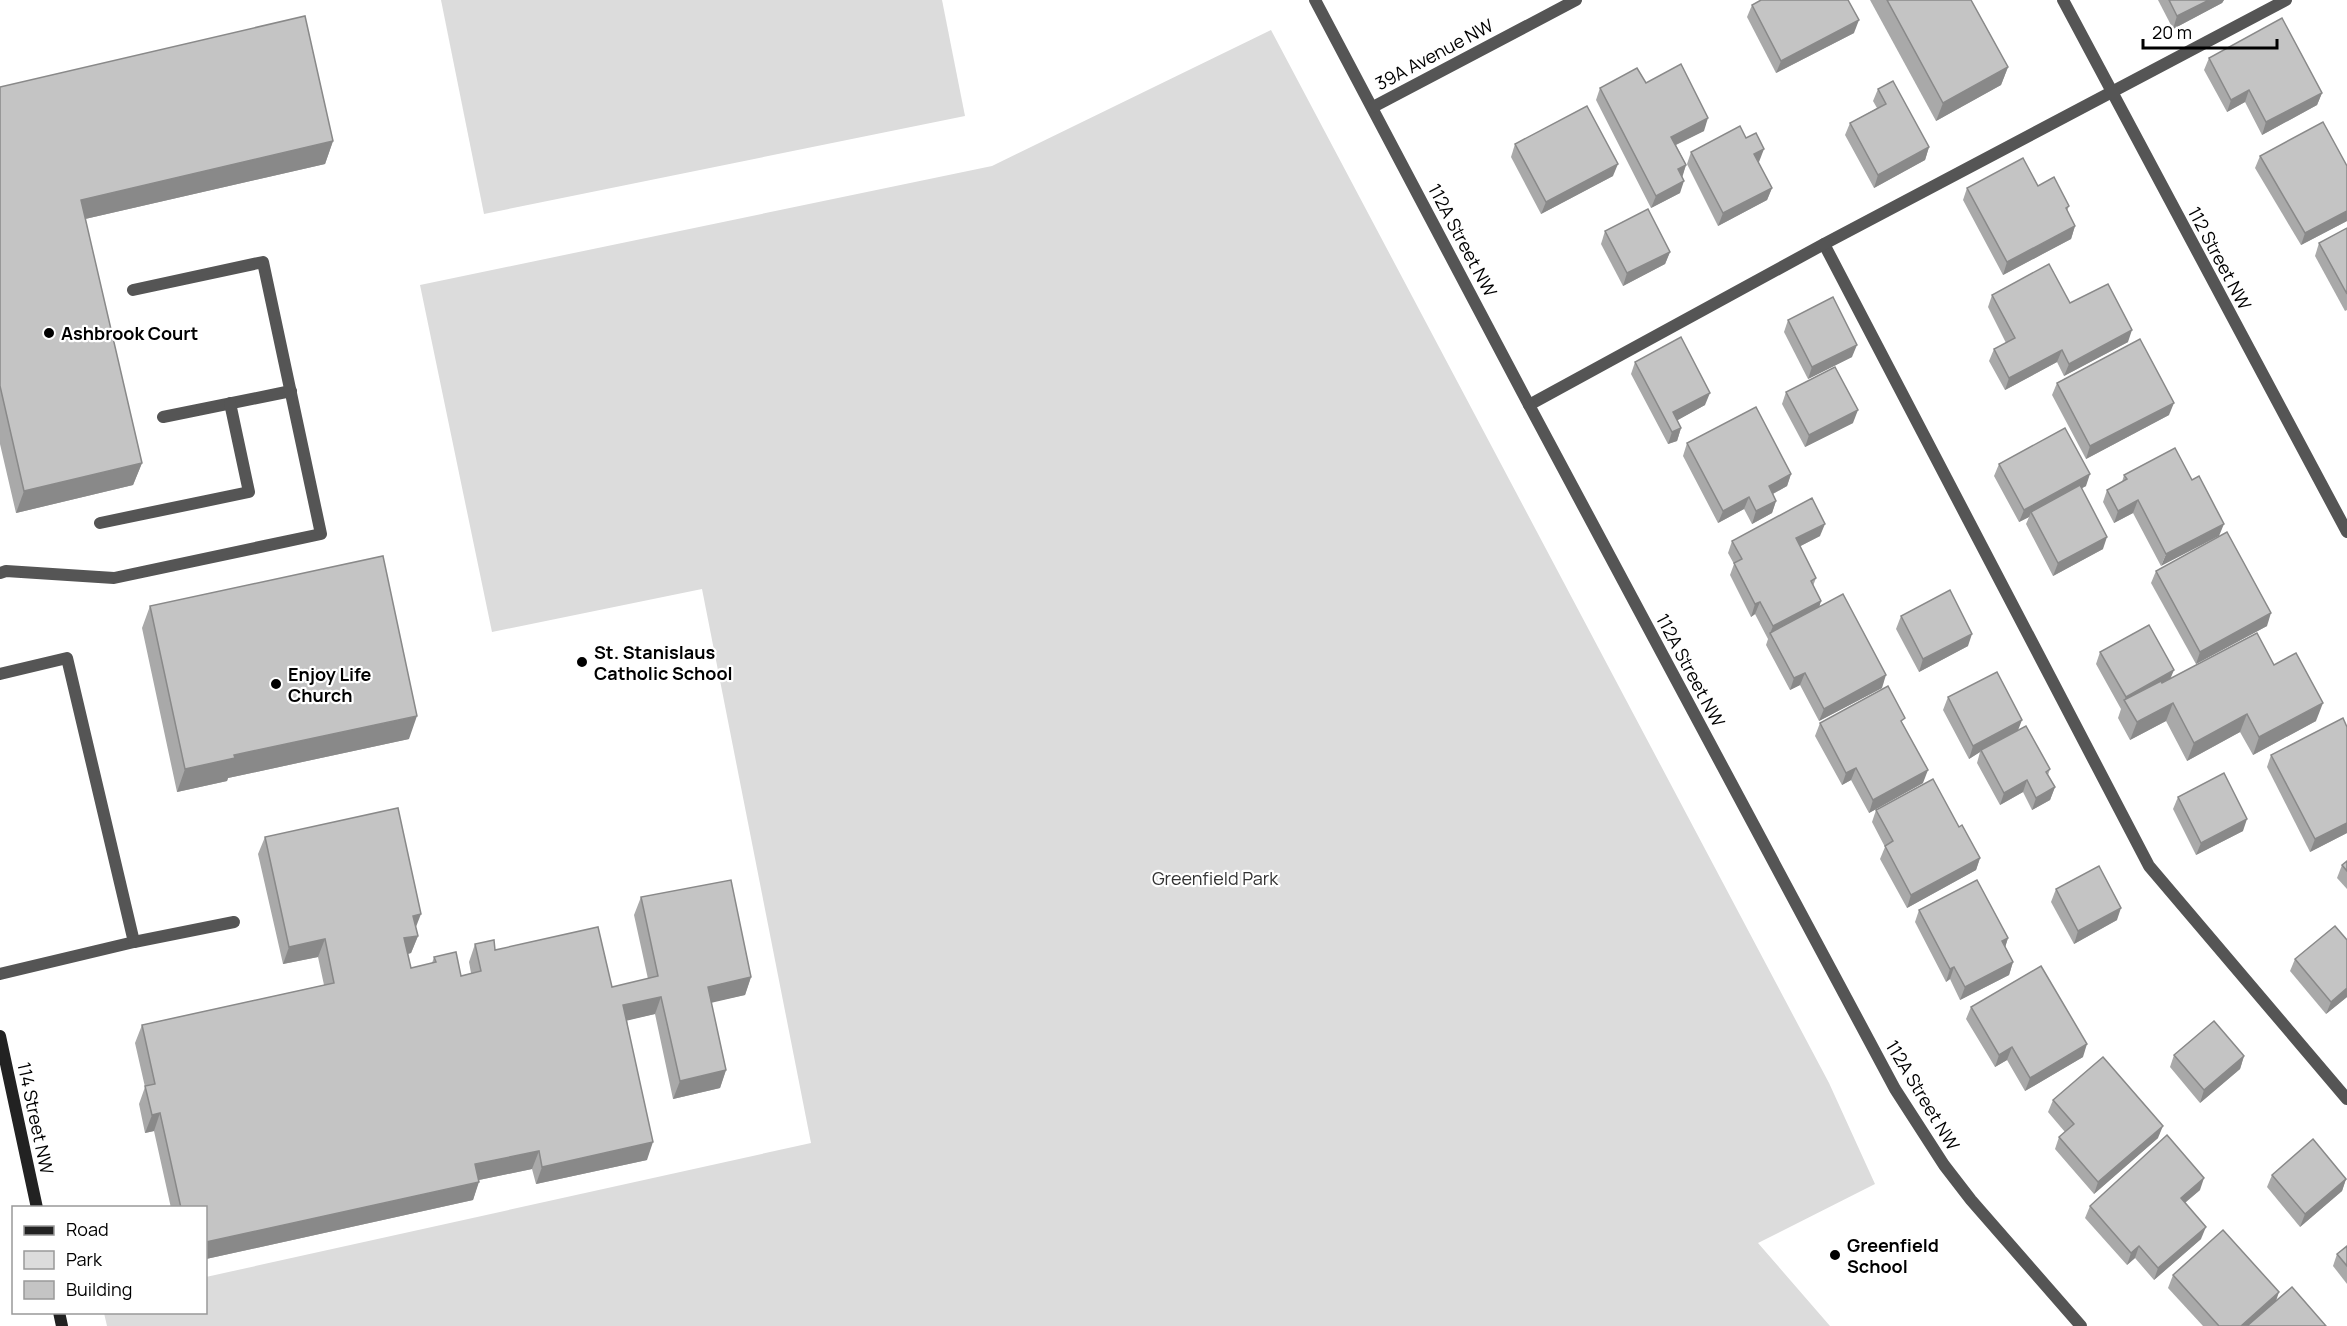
<svg xmlns="http://www.w3.org/2000/svg" width="2347" height="1326" font-family="Manrope,sans-serif">
  <style>
    .green { fill: #dcdcdc }
    .lines { fill: none; stroke-linecap: round; stroke-linejoin: round }
    .lane { stroke: #555; stroke-width: 12 }
    .street { stroke: #555; stroke-width: 12 }
    .secondary { stroke: #222; stroke-width: 12 }
    .wall { fill: #a9a9a9 }
    .shaded-wall { fill: #898989 }
    .building { fill: #c4c4c4; stroke: #898989; stroke-width: 1.5 }
    .poi-dot { fill: #000; stroke: #fff; stroke-width: 2 }
    .labels { text-anchor: middle; dominant-baseline: central; stroke-width: 4.5; stroke-linejoin: round; paint-order: stroke }
    .street-label { font-size: 18px; fill: #000; stroke: #fff }
    .poi-label { font-size: 18px; font-weight: bold; fill: #000; stroke: #fff; text-anchor: start }
    .park-label { font-size: 18px; fill: #333; stroke: #fff }
  </style>
  <rect width="100%" height="100%" fill="#fff"/>
  <!-- green -->
  <g class="green">
    <polygon points="441,0 942,0 965,116 484,214"/>
    <polygon points="1271,30 1829,1083 1875,1184 1758,1243 1830,1326 107,1326 104,1313 206,1312 206,1277 811,1143 702,589 492,632 420,285 992,166"/>
  </g>
  <g class="lines">
    <!-- lane -->
    <g class="lane">
      <polyline points="1824,244 2149,866 2347,1099"/>
      <polyline points="1529,405 1824,244 2286,0"/>
      <polyline points="163,417 291,391"/>
      <polyline points="100,523 249,492 230,403"/>
      <polyline points="0,573 6,571 114,578 321,534 263,262 133,290"/>
      <polyline points="0,674 67,658 134,942 0,974"/>
      <polyline points="134,942 234,922"/>
    </g>
    <!-- street -->
    <g class="street">
      <polyline points="1315,0 1529,405 1895,1089 1944,1165 1971,1200 2081,1326"/>
      <polyline points="2063,0 2347,532"/>
      <polyline points="1373,107 1576,0"/>
    </g>
    <!-- secondary -->
    <g class="secondary">
      <polyline points="0,1036 37,1208"/>
      <polyline points="59,1312 62,1326"/>
    </g>
  </g>
  <!-- wall -->
  <g class="wall">
    <polygon points="1870,0 1971,0 2008,67 2001,85 1936,121"/>
    <polygon points="2158,0 2224,0 2222,3 2173,29"/>
    <polygon points="1752,5 1854,33 1776,73 1747,17"/>
    <polygon points="2209,58 2322,93 2317,105 2262,135 2245,102 2227,112 2204,70"/>
    <polygon points="1646,83 1704,131 1676,145 1686,165 1682,176 1680,193 1651,208 1596,100 1600,88"/>
    <polygon points="0,87 333,141 325,164 85,219 142,463 133,485 16,513 0,444"/>
    <polygon points="1878,89 1929,147 1925,160 1874,188 1845,135 1850,123 1877,108 1873,101"/>
    <polygon points="1746,138 1759,162 1758,162 1772,188 1767,200 1718,226 1687,164 1691,152"/>
    <polygon points="1515,144 1613,176 1541,214 1511,157"/>
    <polygon points="2260,156 2347,166 2347,221 2301,245 2255,168"/>
    <polygon points="2038,186 2069,206 2067,211 2075,226 2071,239 2003,275 1963,200 1967,188"/>
    <polygon points="2347,228 2347,310 2345,311 2315,256 2319,243"/>
    <polygon points="1605,231 1670,252 1665,264 1623,286 1601,244"/>
    <polygon points="1992,295 2070,303 2128,342 2064,376 2057,362 2005,390 1989,361 1994,349 2006,343 1988,307"/>
    <polygon points="1788,320 1852,357 1808,379 1784,332"/>
    <polygon points="1635,362 1705,405 1677,420 1681,428 1677,441 1668,444 1631,374"/>
    <polygon points="2057,383 2169,415 2086,459 2052,395"/>
    <polygon points="1786,392 1853,423 1805,447 1782,404"/>
    <polygon points="1687,443 1791,474 1787,486 1773,494 1776,501 1772,513 1752,524 1744,509 1718,523 1683,456"/>
    <polygon points="1999,464 2086,486 2082,488 2103,549 2053,576 2026,524 2029,517 2019,522 1994,476"/>
    <polygon points="2124,475 2192,480 2199,476 2161,566 2133,513 2114,523 2103,502 2107,490 2122,482"/>
    <polygon points="1820,536 1800,546 1816,578 1813,586 1821,601 1819,607 1882,688 1819,721 1800,685 1790,690 1766,645 1768,639 1755,614 1751,617 1730,575 1734,564 1728,553 1732,541"/>
    <polygon points="2156,571 2267,626 2196,664 2151,583"/>
    <polygon points="150,606 409,739 228,778 227,781 177,792 142,628"/>
    <polygon points="1901,616 1968,646 1919,672 1896,629"/>
    <polygon points="2100,652 2170,679 2274,665 2316,721 2253,755 2240,732 2187,761 2166,721 2130,740 2118,718 2121,709 2096,664"/>
    <polygon points="1948,697 2018,730 2050,769 2048,775 2055,787 2050,800 2032,810 2023,792 2000,805 1977,763 1980,752 1969,759 1943,710"/>
    <polygon points="1820,723 1903,724 1923,783 1869,813 1851,780 1842,785 1815,736"/>
    <polygon points="2347,727 2347,833 2310,852 2267,767 2271,755"/>
    <polygon points="2178,797 2243,831 2196,855 2173,809"/>
    <polygon points="1876,810 1959,827 1980,858 1976,870 1907,908 1880,859 1885,847 1872,822"/>
    <polygon points="265,837 416,928 418,936 411,953 408,954 411,968 432,963 434,957 461,976 471,973 469,962 475,944 612,987 648,979 634,915 641,897 751,977 745,995 711,1002 726,1070 720,1088 673,1099 655,1014 627,1020 647,1160 536,1184 532,1169 479,1180 473,1200 206,1259 206,1208 171,1208 154,1131 145,1133 139,1104 145,1087 135,1043 142,1025 324,985 318,957 283,964 258,854"/>
    <polygon points="2347,861 2347,889 2337,878 2342,865"/>
    <polygon points="2056,889 2117,920 2074,944 2051,902"/>
    <polygon points="1919,910 2008,938 2005,947 2013,962 2009,975 1960,1000 1950,979 1946,982 1915,922"/>
    <polygon points="2295,959 2347,997 2326,1014 2290,971"/>
    <polygon points="1971,1007 2083,1057 2025,1091 2007,1060 1995,1067 1966,1019"/>
    <polygon points="2174,1055 2244,1056 2240,1069 2200,1103 2170,1067"/>
    <polygon points="2053,1100 2158,1138 2094,1194 2055,1149 2059,1137 2065,1132 2048,1112"/>
    <polygon points="2272,1175 2346,1179 2342,1191 2300,1227 2267,1187"/>
    <polygon points="2200,1190 2185,1203 2201,1239 2154,1280 2135,1258 2127,1265 2085,1218 2090,1206"/>
    <polygon points="2347,1246 2347,1284 2333,1266 2337,1254"/>
    <polygon points="2173,1275 2276,1301 2326,1326 2203,1326 2168,1288"/>
  </g>
  <!-- shaded-wall -->
  <g class="shaded-wall">
    <polygon points="2209,0 2224,0 2222,3 2173,29 2177,16"/>
    <polygon points="1859,20 1854,33 1776,73 1781,61"/>
    <polygon points="2008,67 2001,85 1936,121 1943,103"/>
    <polygon points="2249,90 2245,102 2227,112 2231,100"/>
    <polygon points="2322,93 2317,105 2262,135 2266,122"/>
    <polygon points="1708,118 1704,131 1667,149 1671,137"/>
    <polygon points="333,141 325,164 72,222 81,200"/>
    <polygon points="1929,147 1925,160 1874,188 1878,175"/>
    <polygon points="1764,149 1759,162 1750,167 1754,154"/>
    <polygon points="1618,164 1613,176 1541,214 1546,202"/>
    <polygon points="1686,165 1682,178 1678,169"/>
    <polygon points="1684,181 1680,193 1651,208 1656,196"/>
    <polygon points="1772,188 1767,200 1718,226 1723,213"/>
    <polygon points="2347,211 2347,221 2301,245 2305,233"/>
    <polygon points="2075,226 2071,239 2003,275 2007,262"/>
    <polygon points="1670,252 1665,264 1623,286 1627,273"/>
    <polygon points="2132,330 2128,342 2064,376 2069,364"/>
    <polygon points="1857,345 1852,357 1808,379 1812,367"/>
    <polygon points="2062,350 2057,362 2005,390 2009,378"/>
    <polygon points="1710,393 1705,405 1669,425 1673,412"/>
    <polygon points="2174,403 2169,415 2086,459 2090,446"/>
    <polygon points="1858,410 1853,423 1805,447 1809,435"/>
    <polygon points="1681,428 1677,441 1668,444 1672,432"/>
    <polygon points="142,463 133,485 16,513 24,491"/>
    <polygon points="1791,474 1787,486 1765,498 1769,486"/>
    <polygon points="2090,474 2086,486 2032,515 2031,512 2029,517 2019,522 2024,510"/>
    <polygon points="1749,497 1744,509 1718,523 1723,511"/>
    <polygon points="2138,500 2133,513 2114,523 2118,511"/>
    <polygon points="1776,501 1772,513 1752,524 1756,511"/>
    <polygon points="1825,524 1820,536 1791,551 1796,538"/>
    <polygon points="2224,524 2219,536 2161,566 2166,554"/>
    <polygon points="2107,537 2103,549 2053,576 2058,563"/>
    <polygon points="1821,601 1817,614 1770,633 1768,639 1773,626"/>
    <polygon points="1760,602 1755,614 1751,617 1755,604"/>
    <polygon points="2271,613 2267,626 2196,664 2200,652"/>
    <polygon points="1972,634 1968,646 1919,672 1923,659"/>
    <polygon points="2174,670 2169,682 2124,701 2126,697"/>
    <polygon points="1805,673 1800,685 1790,690 1794,678"/>
    <polygon points="1886,675 1882,688 1819,721 1824,709"/>
    <polygon points="2173,703 2166,721 2130,740 2137,722"/>
    <polygon points="2323,703 2316,721 2253,755 2259,737"/>
    <polygon points="2247,714 2240,732 2187,761 2194,743"/>
    <polygon points="417,716 409,739 228,778 227,781 177,792 185,769 234,755"/>
    <polygon points="2022,720 2017,733 1981,750 1980,752 1969,759 1973,746"/>
    <polygon points="1856,768 1851,780 1842,785 1846,773"/>
    <polygon points="1928,770 1923,783 1869,813 1873,800"/>
    <polygon points="2027,780 2023,792 2000,805 2004,793"/>
    <polygon points="2055,787 2050,800 2032,810 2036,798"/>
    <polygon points="2247,819 2243,831 2196,855 2201,843"/>
    <polygon points="2347,823 2347,833 2310,852 2315,839"/>
    <polygon points="1980,858 1976,870 1907,908 1911,895"/>
    <polygon points="2121,908 2117,920 2074,944 2078,931"/>
    <polygon points="421,914 414,932 413,916"/>
    <polygon points="418,936 411,953 398,956 404,938"/>
    <polygon points="2008,938 2004,951 2002,941"/>
    <polygon points="325,939 318,957 283,964 289,947"/>
    <polygon points="2013,962 2009,975 1960,1000 1965,987"/>
    <polygon points="1954,967 1950,979 1946,982 1950,969"/>
    <polygon points="751,977 745,995 702,1005 708,987"/>
    <polygon points="2347,988 2347,997 2326,1014 2331,1002"/>
    <polygon points="661,997 655,1014 617,1023 623,1005"/>
    <polygon points="2087,1044 2083,1057 2025,1091 2030,1078"/>
    <polygon points="2012,1047 2007,1060 1995,1067 1999,1055"/>
    <polygon points="2244,1056 2240,1069 2200,1103 2204,1090"/>
    <polygon points="726,1070 720,1088 673,1099 680,1081"/>
    <polygon points="160,1113 154,1131 145,1133 152,1115"/>
    <polygon points="2163,1126 2158,1138 2094,1194 2098,1182"/>
    <polygon points="653,1142 647,1160 536,1184 542,1167"/>
    <polygon points="539,1151 532,1169 469,1182 475,1164"/>
    <polygon points="2204,1178 2200,1190 2176,1210 2181,1198"/>
    <polygon points="2346,1179 2342,1191 2300,1227 2305,1214"/>
    <polygon points="479,1182 473,1200 206,1259 206,1242"/>
    <polygon points="2206,1227 2201,1239 2154,1280 2158,1268"/>
    <polygon points="2139,1246 2135,1258 2127,1265 2131,1253"/>
    <polygon points="2279,1292 2275,1304 2251,1326 2241,1326"/>
  </g>
  <!-- building -->
  <g class="building">
    <polygon points="1761,0 1848,0 1859,20 1781,61 1752,5"/>
    <polygon points="1887,0 1971,0 2008,67 1943,103"/>
    <polygon points="2169,0 2209,0 2177,16"/>
    <polygon points="305,16 333,141 81,200 142,463 24,491 0,386 0,87"/>
    <polygon points="2282,18 2322,93 2266,122 2249,90 2231,100 2209,58"/>
    <polygon points="1681,64 1708,118 1671,137 1686,165 1678,169 1684,181 1656,196 1600,88 1637,68 1646,83"/>
    <polygon points="1893,81 1929,147 1878,175 1850,123 1886,104 1878,89"/>
    <polygon points="1587,106 1618,164 1546,202 1515,144"/>
    <polygon points="2323,122 2347,166 2347,211 2305,233 2260,156"/>
    <polygon points="1740,126 1746,138 1756,133 1764,149 1754,154 1772,188 1723,213 1691,152"/>
    <polygon points="2023,158 2038,186 2054,177 2069,206 2066,208 2075,226 2007,262 1967,188"/>
    <polygon points="1648,209 1670,252 1627,273 1605,231"/>
    <polygon points="2347,228 2347,294 2319,243"/>
    <polygon points="2049,264 2070,303 2108,284 2132,330 2069,364 2062,350 2009,378 1994,349 2015,338 1992,295"/>
    <polygon points="1833,297 1857,345 1812,367 1788,320"/>
    <polygon points="1681,337 1710,393 1673,412 1681,428 1672,432 1635,362"/>
    <polygon points="2140,339 2174,403 2090,446 2057,383"/>
    <polygon points="1835,367 1858,410 1809,435 1786,392"/>
    <polygon points="1756,407 1791,474 1769,486 1776,501 1756,511 1749,497 1723,511 1687,443"/>
    <polygon points="2065,428 2090,474 2024,510 1999,464"/>
    <polygon points="2175,448 2192,480 2199,476 2224,524 2166,554 2138,500 2118,511 2107,490 2127,479 2124,475"/>
    <polygon points="2080,485 2107,537 2058,563 2031,512"/>
    <polygon points="1812,498 1825,524 1796,538 1816,578 1811,581 1821,601 1773,626 1760,602 1755,604 1734,563 1742,559 1732,541"/>
    <polygon points="2227,532 2271,613 2200,652 2156,571"/>
    <polygon points="383,556 417,716 234,755 235,758 185,769 150,606"/>
    <polygon points="1950,590 1972,634 1923,659 1901,616"/>
    <polygon points="1843,594 1886,675 1824,709 1805,673 1794,678 1770,633"/>
    <polygon points="2149,625 2174,670 2126,697 2100,652"/>
    <polygon points="2257,633 2274,665 2296,653 2323,703 2259,737 2247,714 2194,743 2173,703 2137,722 2124,700 2161,681 2162,683"/>
    <polygon points="1997,672 2022,720 1973,746 1948,697"/>
    <polygon points="1888,686 1905,718 1901,721 1928,770 1873,800 1856,768 1846,773 1820,723"/>
    <polygon points="2343,718 2347,727 2347,823 2315,839 2271,755"/>
    <polygon points="2026,726 2050,769 2046,772 2055,787 2036,798 2027,780 2004,793 1981,750"/>
    <polygon points="2224,773 2247,819 2201,843 2178,797"/>
    <polygon points="1933,779 1959,827 1962,825 1980,858 1911,895 1885,846 1893,841 1876,810"/>
    <polygon points="398,808 421,914 413,916 418,936 404,938 411,968 436,962 434,957 456,952 461,976 481,971 475,944 494,940 495,950 598,927 612,987 658,976 641,897 731,880 751,977 708,987 726,1070 680,1081 661,997 623,1005 653,1142 542,1167 539,1151 475,1164 479,1182 206,1242 206,1208 181,1208 160,1113 152,1115 145,1086 155,1084 142,1025 334,983 325,939 289,947 265,837"/>
    <polygon points="2347,861 2347,871 2342,865"/>
    <polygon points="2099,866 2121,908 2078,931 2056,889"/>
    <polygon points="1977,880 2008,938 2002,941 2013,962 1965,987 1954,967 1950,969 1919,910"/>
    <polygon points="2335,926 2347,940 2347,988 2331,1002 2295,959"/>
    <polygon points="2041,966 2087,1044 2030,1078 2012,1047 1999,1055 1971,1007"/>
    <polygon points="2214,1021 2244,1056 2204,1090 2174,1055"/>
    <polygon points="2103,1057 2163,1126 2098,1182 2059,1137 2074,1124 2053,1100"/>
    <polygon points="2167,1135 2204,1178 2181,1198 2206,1227 2158,1268 2139,1246 2131,1253 2090,1206"/>
    <polygon points="2313,1139 2346,1179 2305,1214 2272,1175"/>
    <polygon points="2223,1230 2279,1292 2241,1326 2219,1326 2173,1275"/>
    <polygon points="2347,1246 2347,1266 2337,1254"/>
    <polygon points="2292,1287 2326,1326 2247,1326"/>
  </g>
  <!-- markers -->
  <g class="poi-dot">
    <circle cx="49" cy="333" r="6"/>
    <circle cx="582" cy="662" r="6"/>
    <circle cx="276" cy="684" r="6"/>
    <circle cx="1835" cy="1255" r="6"/>
  </g>
  <g class="labels">
    <!-- street labels -->
    <g class="street-label">
      <text transform="translate(1434 54) rotate(-28)">39A Avenue NW</text>
      <text transform="translate(1463 240) rotate(62)">112A Street NW</text>
      <text transform="translate(2220 258) rotate(62)">112 Street NW</text>
      <text transform="translate(1691 670) rotate(62)">112A Street NW</text>
      <text transform="translate(1923 1095) rotate(59)">112A Street NW</text>
      <text transform="translate(36 1118) rotate(78)">114 Street NW</text>
    </g>
    <!-- poi labels -->
    <g class="poi-label">
      <text x="61" y="333">Ashbrook Court</text>
      <text x="594" y="652">St. Stanislaus<tspan x="594" dy="21">Catholic School</tspan></text>
      <text x="288" y="674">Enjoy Life<tspan x="288" dy="21">Church</tspan></text>
      <text x="1847" y="1245">Greenfield<tspan x="1847" dy="21">School</tspan></text>
    </g>
    <!-- park labels -->
    <g class="park-label">
      <text x="1215" y="878">Greenfield Park</text>
    </g>
  </g>
  <!-- legend -->
  <rect x="12" y="1206" width="195" height="108" fill="#ffffff" stroke="#999999" stroke-width="1.5"/>
  <rect x="24" y="1226" width="30" height="9" fill="#222222" stroke="#999999" stroke-width="1.5"/>
  <text x="66" y="1236" font-size="18" fill="#000000">Road</text>
  <rect x="24" y="1251" width="30" height="18" fill="#dcdcdc" stroke="#999999" stroke-width="1.5"/>
  <text x="66" y="1266" font-size="18" fill="#000000">Park</text>
  <rect x="24" y="1281" width="30" height="18" fill="#c4c4c4" stroke="#999999" stroke-width="1.5"/>
  <text x="66" y="1296" font-size="18" fill="#000000">Building</text>
  <!-- scale -->
  <path d="M2143 39v9h134v-9" fill="none" stroke="#000000" stroke-width="3"/>
  <text x="2152" y="39" font-size="18" fill="#000000" stroke="#ffffff" stroke-width="4.5" paint-order="stroke">20 m</text>
</svg>
